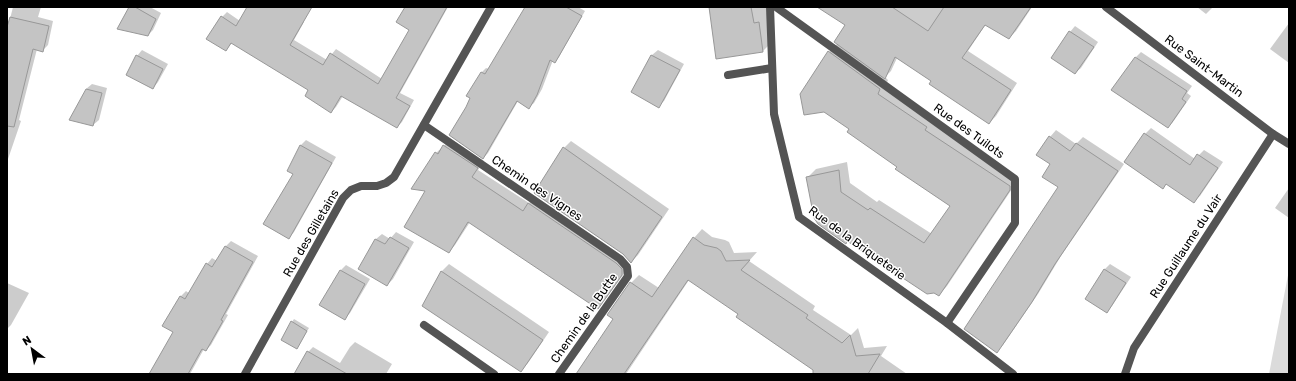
<svg xmlns="http://www.w3.org/2000/svg" width="1296" height="381" font-family="Rubik,sans-serif">
  <style>
    .green { fill: #dbdbdb }
    .shadow { fill: #0003 }
    .building { fill: #c4c4c4; stroke: #989898 }
    .lines { fill: none; stroke-linecap: round; stroke-linejoin: round }
    .service { stroke: #545454; stroke-width: 8 }
    .minor { stroke: #545454; stroke-width: 8 }
    .labels { text-anchor: middle; dominant-baseline: central; stroke-width: 3; stroke-linejoin: round; paint-order: stroke }
    .street-label { font-size: 12px; fill: #000; stroke: #fff }
  </style>
  <rect width="100%" height="100%" fill="#fff"/>
  <!-- green -->
  <polygon class="green" points="1289,270 1289,374 1269,374"/>
  <!-- shadow -->
  <g class="shadow">
    <polygon points="13,7 41,7 38,17 53,21 48,45 42,51 37,49 19,120 21,121 7,162 7,31"/>
    <polygon points="130,7 150,7 161,13 153,30 148,35"/>
    <polygon points="249,7 280,7 304,22 294,40 327,60 336,49 382,79 411,30 406,7 448,7 400,93 414,100 402,122 397,127 343,96 336,107 331,112 309,90 232,43 226,50 222,17 227,12 240,21"/>
    <polygon points="526,7 578,7 585,11 559,57 555,62 553,60 542,89 534,103 529,107 518,101 488,153 483,158 467,107 482,72 486,68 489,69"/>
    <polygon points="710,7 766,7 771,43 763,51"/>
    <polygon points="820,7 1032,7 1016,31 1009,38 986,24 968,51 1017,83 996,116 989,123 932,81 897,58 891,71 885,77 888,80 886,85 1018,180 947,286 939,295 807,178 816,169 847,162 850,183 877,202 879,200 932,234 951,206 851,129 829,52 838,43 847,25"/>
    <polygon points="1197,7 1213,7 1206,14"/>
    <polygon points="1289,23 1289,63 1270,49"/>
    <polygon points="1075,26 1098,42 1081,68 1075,73 1070,32"/>
    <polygon points="142,50 168,64 158,82 153,88 137,56"/>
    <polygon points="658,50 684,64 664,101 658,106 632,92 652,55"/>
    <polygon points="1141,52 1192,86 1187,93 1191,96 1173,122 1168,127 1136,57"/>
    <polygon points="92,84 107,88 99,120 93,125 86,89"/>
    <polygon points="1151,128 1195,159 1204,150 1223,162 1200,196 1194,201 1167,183 1162,188 1125,162 1145,134"/>
    <polygon points="1056,130 1076,144 1083,137 1124,164 1061,256 1038,294 1003,345 997,351 1060,187 1052,164 1050,137"/>
    <polygon points="451,139 484,161 478,170 529,203 535,197 629,267 604,301 598,308 470,222 455,245 449,252 426,190 436,153"/>
    <polygon points="306,140 336,157 294,232 289,238 294,174 301,145"/>
    <polygon points="571,141 669,209 638,255 631,262 564,148"/>
    <polygon points="1289,188 1289,218 1275,208"/>
    <polygon points="702,229 712,237 725,240 729,242 734,253 757,252 749,261 815,306 813,310 851,335 858,328 864,348 887,346 881,356 907,374 821,374 740,313 689,280 626,374 577,374 614,319 631,283 639,275 659,288 694,238"/>
    <polygon points="396,232 414,242 393,279 387,285 360,268 376,239 382,234 390,239"/>
    <polygon points="231,241 258,256 226,314 228,315 211,345 206,350 204,349 190,374 150,374 174,332 180,297 186,291 190,294 207,264 212,258 217,261 226,246"/>
    <polygon points="449,264 549,332 528,363 521,371 423,306 442,271"/>
    <polygon points="1110,264 1131,277 1112,306 1107,311 1087,299 1105,269"/>
    <polygon points="346,265 370,279 350,313 344,319 341,270"/>
    <polygon points="7,283 29,293 11,325 7,329"/>
    <polygon points="294,319 309,328 297,348 292,322"/>
    <polygon points="355,342 392,364 386,374 295,374 308,352 313,347 340,363 350,347"/>
  </g>
  <!-- building -->
  <g class="building">
    <polygon points="129,7 135,7 156,19 148,36 117,29"/>
    <polygon points="247,7 312,7 290,45 323,65 330,53 378,84 409,30 396,22 405,7 447,7 396,98 410,106 397,128 341,96 331,113 305,96 308,90 231,43 226,51 206,39 221,16 236,26"/>
    <polygon points="525,7 566,7 582,16 555,63 550,60 537,95 529,109 517,101 483,159 449,135 466,107 470,98 466,96 481,72 485,74"/>
    <polygon points="709,7 751,7 754,23 759,22 763,52 716,59"/>
    <polygon points="817,7 892,7 928,31 944,7 1031,7 1009,39 985,25 962,58 1011,90 989,124 929,84 931,81 895,57 885,79 834,42 845,25"/>
    <polygon points="10,17 49,26 43,52 33,49 14,127 7,126 7,27"/>
    <polygon points="1069,31 1094,47 1075,74 1051,58"/>
    <polygon points="828,51 880,89 878,94 927,127 925,130 1010,186 1010,190 939,296 934,293 927,294 847,241 846,244 818,224 814,218 806,177 839,170 841,192 868,210 870,208 924,243 950,206 895,169 897,167 847,132 849,129 824,112 804,115 800,94"/>
    <polygon points="136,55 163,69 153,89 126,75"/>
    <polygon points="651,55 680,70 659,108 631,92"/>
    <polygon points="1135,57 1187,91 1182,99 1186,102 1168,128 1111,90"/>
    <polygon points="86,89 102,93 93,126 69,120"/>
    <polygon points="1144,133 1190,165 1197,154 1218,168 1194,203 1166,184 1163,189 1124,162"/>
    <polygon points="1049,136 1070,151 1076,143 1118,171 1055,264 1032,302 997,353 964,329 1058,187 1042,177 1050,164 1036,155"/>
    <polygon points="300,145 332,163 289,239 263,224 293,174 287,171"/>
    <polygon points="443,145 478,168 472,177 523,211 528,203 616,263 622,269 622,275 598,309 468,222 449,253 404,227 425,191 411,189 435,152 438,154"/>
    <polygon points="563,147 662,217 631,263 623,254 534,193"/>
    <polygon points="390,237 409,248 387,286 358,269 375,239 385,244"/>
    <polygon points="693,237 704,245 717,248 721,251 726,261 750,260 741,270 808,315 806,318 842,343 850,335 856,356 880,354 868,374 813,374 813,370 736,317 738,314 688,280 624,374 576,374 613,319 607,315 630,282 652,297"/>
    <polygon points="225,246 253,262 221,320 223,321 206,351 202,349 188,374 149,374 173,332 162,326 180,296 185,299 206,263 212,267"/>
    <polygon points="1104,269 1126,283 1107,313 1085,299"/>
    <polygon points="340,270 365,284 345,320 319,305"/>
    <polygon points="441,271 543,340 521,372 422,306"/>
    <polygon points="291,321 307,331 297,349 281,340"/>
    <polygon points="307,351 347,374 294,374"/>
  </g>
  <g class="lines">
    <!-- service -->
    <polyline class="service" points="728,75 772,68"/>
    <!-- minor -->
    <g class="minor">
      <polyline points="770,7 774,114 799,217 947,323 1013,374"/>
      <polyline points="776,7 1015,179 1015,223 947,323"/>
      <polyline points="1106,7 1273,134 1289,144"/>
      <polyline points="424,125 620,259 627,267 628,276 559,374"/>
      <polyline points="424,325 494,374"/>
      <polyline points="245,374 343,198 351,190 361,186 377,186 386,183 394,177 491,7"/>
      <polyline points="1125,374 1134,348 1273,134"/>
    </g>
  </g>
  <g class="labels">
    <!-- street labels -->
    <g class="street-label">
      <text transform="translate(1204 66) rotate(37)">Rue Saint-Martin</text>
      <text transform="translate(969 131) rotate(36)">Rue des Tuilots</text>
      <text transform="translate(537 188) rotate(34)">Chemin des Vignes</text>
      <text transform="translate(311 233) rotate(-60)">Rue des Gilletains</text>
      <text transform="translate(857 243) rotate(36)">Rue de la Briqueterie</text>
      <text transform="translate(1186 246) rotate(-57)">Rue Guillaume du Vair</text>
      <text transform="translate(584 318) rotate(-55)">Chemin de la Butte</text>
    </g>
  </g>
  <!-- border -->
  <rect width="1296" height="381" fill="none" stroke="#000000" stroke-width="16"/>
  <!-- north arrow -->
  <g transform="translate(32 349) rotate(328)" stroke="#ffffff" stroke-width="3" paint-order="stroke">
  <path d="M0-3L7 15L0 10L-7 15Z" fill="#000000"/>
  <text y="-6" font-size="11" font-weight="bold" text-anchor="middle" fill="#000000">N</text>
  </g>
</svg>
